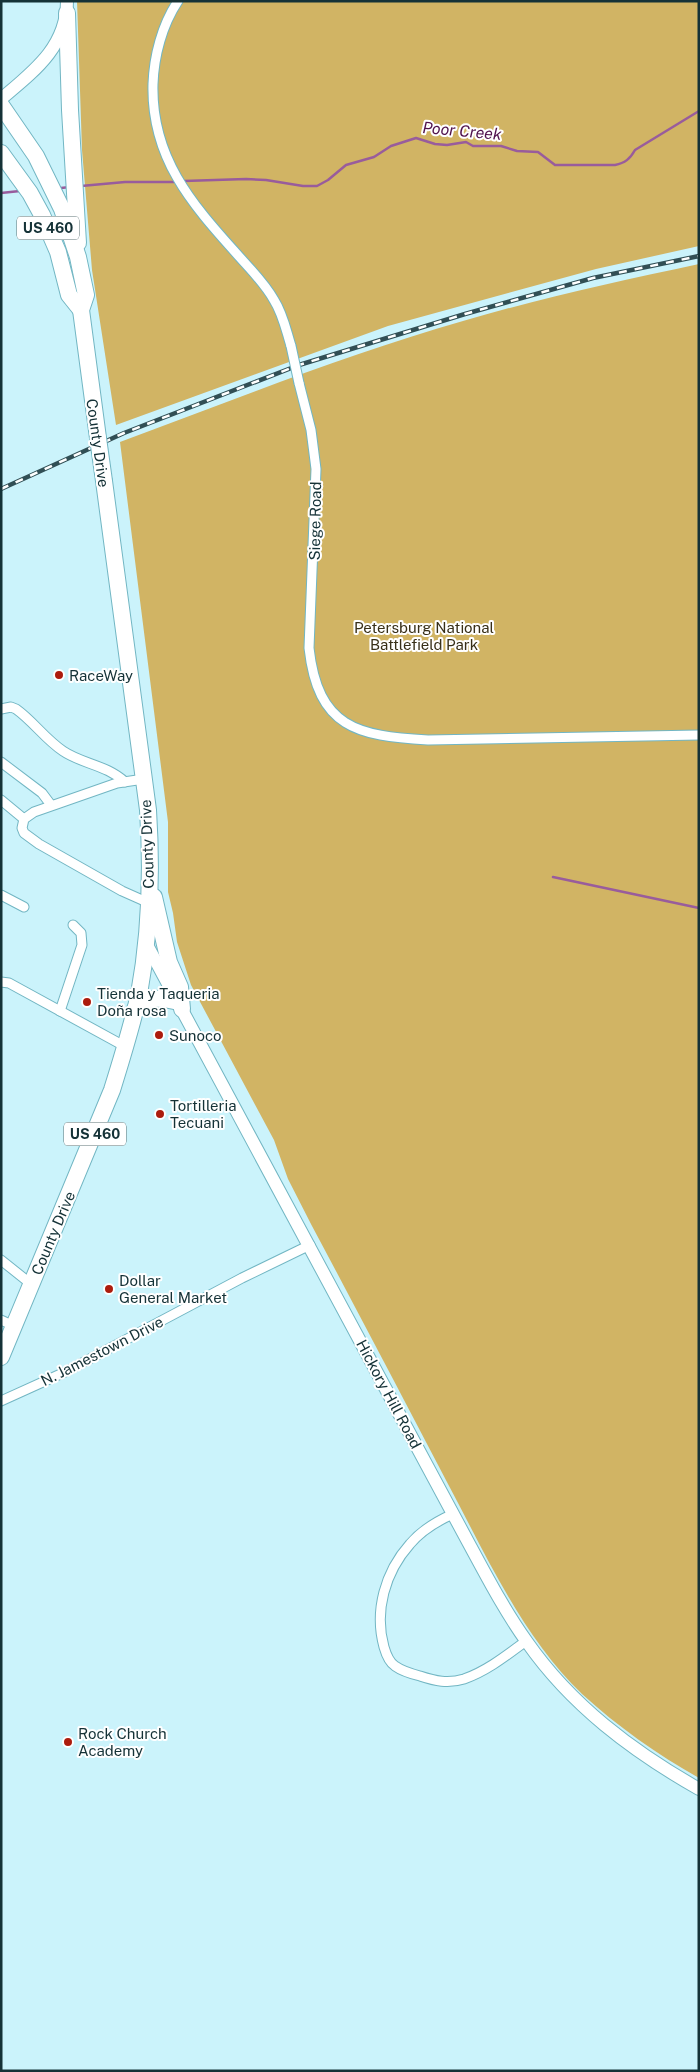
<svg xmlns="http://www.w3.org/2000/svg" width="700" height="2072" font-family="'Public Sans',sans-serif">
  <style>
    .green { fill: #d1b464 }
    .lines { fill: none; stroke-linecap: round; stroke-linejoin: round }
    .stream { stroke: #995c9c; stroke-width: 2.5 }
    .street-casing { stroke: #72b6c3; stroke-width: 11 }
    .secondary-casing { stroke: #72b6c3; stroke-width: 14 }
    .highway-casing { stroke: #72b6c3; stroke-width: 18 }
    .street { stroke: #fff; stroke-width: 9 }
    .secondary { stroke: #fff; stroke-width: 12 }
    .highway { stroke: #fff; stroke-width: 16 }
    .rail-casing { stroke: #314f55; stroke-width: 4.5 }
    .rail { stroke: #fff; stroke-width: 2.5; stroke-dasharray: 8; stroke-linecap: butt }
    .street-bridge-casing { stroke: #72b6c3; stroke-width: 11; stroke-linecap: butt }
    .highway-bridge-casing { stroke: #72b6c3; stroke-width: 18; stroke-linecap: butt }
    .street-bridge { stroke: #fff; stroke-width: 9 }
    .highway-bridge { stroke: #fff; stroke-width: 16 }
    .poi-dot { fill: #ac1c0d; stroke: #fff; stroke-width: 2 }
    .labels { text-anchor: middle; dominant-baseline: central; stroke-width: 4; stroke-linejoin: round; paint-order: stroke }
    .shield { fill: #fff; stroke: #5b7073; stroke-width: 1 }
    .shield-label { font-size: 14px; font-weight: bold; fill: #153237 }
    .street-label { font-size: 15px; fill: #153237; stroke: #fff }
    .park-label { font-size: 15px; fill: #382f18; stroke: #fff }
    .poi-label { font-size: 15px; fill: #153237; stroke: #fff; text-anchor: start }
    .water-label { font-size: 16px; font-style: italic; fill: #50124d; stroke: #fff }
  </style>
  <rect width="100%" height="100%" fill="#cbf3fb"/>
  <!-- green -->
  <g class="green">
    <polygon points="77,1 699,1 699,246 596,269 388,326 116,425 92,270 82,150"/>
    <path d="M699 264V1778C658 1755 617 1726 582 1694 523 1638 486 1555 448 1484 403 1398 358 1312 312 1226L288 1179 274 1140 191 985 177 942 173 913 168 892V822L120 442C234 400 347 354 463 321 541 298 620 281 699 264Z"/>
  </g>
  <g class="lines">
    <!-- stream -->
    <g class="stream">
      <path d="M184 181 246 179 266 180 303 186H317L328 180 346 165 374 157 391 146 416 138 435 144 447 145 466 142 473 146H501L517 151 538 152 555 165H615C625 163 630 159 635 150L699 111"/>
      <polyline points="81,186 125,182 174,182"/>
      <polyline points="61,188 70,187"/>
      <polyline points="1,193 20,191"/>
      <polyline points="553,877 699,908"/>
    </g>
    <defs>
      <g id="street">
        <path d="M178 1C162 25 154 56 153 84 151 157 191 203 236 253 249 268 264 282 274 300 283 314 286 330 291 346"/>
        <path d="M299 383 311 430 316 469 309 648C318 728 357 736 428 740L699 735"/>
        <path d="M1 709 11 707 16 709C33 721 45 739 63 751 82 764 107 765 125 782"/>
        <polyline points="1,762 42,793 51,805"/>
        <polyline points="144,779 117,783 34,812 24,819 22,828 24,833 39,844 122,891 149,903"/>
        <polyline points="1,800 24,819"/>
        <polyline points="1,895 24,907"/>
        <polyline points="1,982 9,983 126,1047"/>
        <polyline points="60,1011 82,945 81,933 73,925"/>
        <polyline points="1,1260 31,1284"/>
        <polyline points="1,1320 14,1326"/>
        <polyline points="1,1401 65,1372 242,1278 310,1245"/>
        <path d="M453 1514C437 1521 421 1531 410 1544 385 1572 374 1611 384 1647 386 1654 389 1662 395 1666 402 1671 412 1674 420 1676 435 1681 448 1684 464 1679 487 1671 507 1655 526 1641"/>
      </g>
      <g id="secondary">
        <path d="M1 99C33 72 67 47 67 1"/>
        <path d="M146 943 467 1540C486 1575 504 1610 527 1642 571 1705 632 1751 699 1789"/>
      </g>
      <g id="highway">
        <polyline points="67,13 70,110 78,243"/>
        <polyline points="1,105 36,156 62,209 78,257 86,295 81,310 98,438"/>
        <polyline points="1,153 30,193 42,215 58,252 69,295 81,310"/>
        <polyline points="154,897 169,962 180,987 182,1009"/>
        <path d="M135 1009C147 995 163 998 179 1002"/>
        <path d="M1 1357 112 1090C122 1058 132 1026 139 994 150 934 152 871 148 810L104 481"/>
      </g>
    </defs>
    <!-- street casing -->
    <use href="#street" class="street-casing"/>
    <!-- secondary casing -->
    <use href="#secondary" class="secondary-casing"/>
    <!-- highway casing -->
    <use href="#highway" class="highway-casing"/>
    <!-- street -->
    <use href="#street" class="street"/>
    <!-- secondary -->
    <use href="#secondary" class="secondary"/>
    <!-- highway -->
    <use href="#highway" class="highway"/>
    <defs>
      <polyline id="rail" points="1,489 124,433 299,365 465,314 593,278 699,256"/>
    </defs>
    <!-- rail casing -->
    <use href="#rail" class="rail-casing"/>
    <!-- rail -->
    <use href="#rail" class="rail"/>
    <defs>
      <polyline id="street-bridge" points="291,346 299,383"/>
      <polyline id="highway-bridge" points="98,438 104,481"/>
    </defs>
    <!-- street-bridge casing -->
    <use href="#street-bridge" class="street-bridge-casing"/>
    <!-- highway-bridge casing -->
    <use href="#highway-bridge" class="highway-bridge-casing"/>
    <!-- street-bridge -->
    <use href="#street-bridge" class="street-bridge"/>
    <!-- highway-bridge -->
    <use href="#highway-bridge" class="highway-bridge"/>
  </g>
  <!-- markers -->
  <g class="poi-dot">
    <circle cx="59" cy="675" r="5"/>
    <circle cx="87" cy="1002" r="5"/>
    <circle cx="159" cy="1035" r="5"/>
    <circle cx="160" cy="1114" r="5"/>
    <circle cx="109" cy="1289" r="5"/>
    <circle cx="68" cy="1742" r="5"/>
  </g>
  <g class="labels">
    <!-- shield labels -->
    <g class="shield">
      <rect x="17" y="216.5" width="62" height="23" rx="4"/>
      <rect x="64" y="1122.5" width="62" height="23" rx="4"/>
    </g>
    <g class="shield-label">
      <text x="48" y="228">US 460</text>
      <text x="95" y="1134">US 460</text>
    </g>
    <!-- street labels -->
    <g class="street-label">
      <text transform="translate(98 443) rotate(82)">County Drive</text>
      <text transform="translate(315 521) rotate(-89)">Siege Road</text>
      <text transform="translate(147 844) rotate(-92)">County Drive</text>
      <text transform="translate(53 1233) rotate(-67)">County Drive</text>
      <text transform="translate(102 1351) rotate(-27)">N. Jamestown Drive</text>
      <text transform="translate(389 1394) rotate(62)">Hickory Hill Road</text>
    </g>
    <!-- park labels -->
    <g class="park-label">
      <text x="424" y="627">Petersburg National<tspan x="424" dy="17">Battlefield Park</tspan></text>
    </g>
    <!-- poi labels -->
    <g class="poi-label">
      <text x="69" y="675">RaceWay</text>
      <text x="97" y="993">Tienda y Taqueria<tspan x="97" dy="17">Doña rosa</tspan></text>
      <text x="169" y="1035">Sunoco</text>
      <text x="170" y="1105">Tortilleria<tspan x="170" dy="17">Tecuani</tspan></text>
      <text x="119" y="1280">Dollar<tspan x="119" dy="17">General Market</tspan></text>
      <text x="78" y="1733">Rock Church<tspan x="78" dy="17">Academy</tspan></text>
    </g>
    <!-- water labels -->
    <g class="water-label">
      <text transform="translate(462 131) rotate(5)">Poor Creek</text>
    </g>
  </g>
  <!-- border -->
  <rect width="700" height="2072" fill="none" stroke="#153237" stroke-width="5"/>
</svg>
